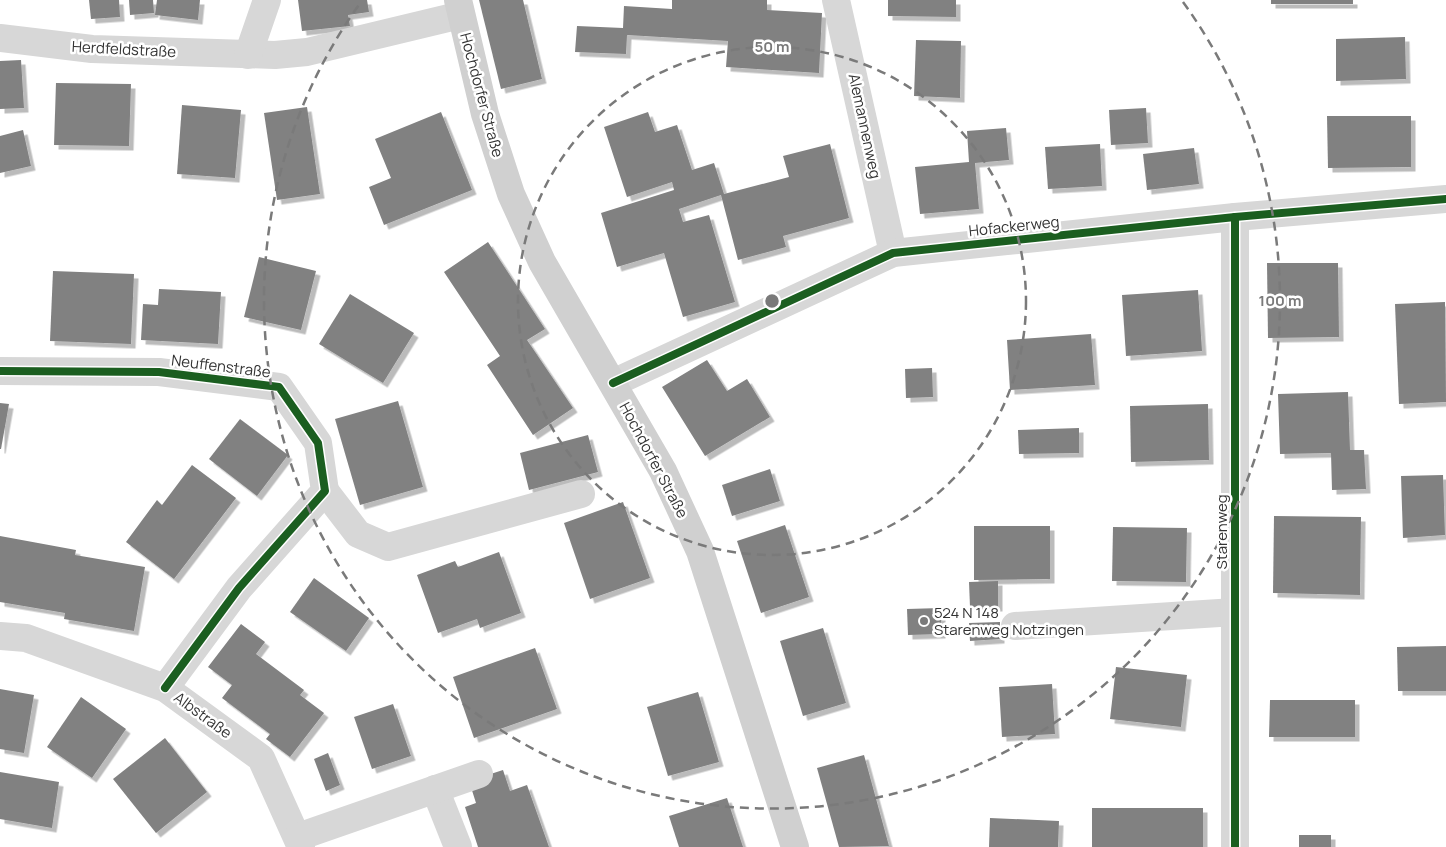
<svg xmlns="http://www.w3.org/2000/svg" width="1446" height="847" font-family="Manrope,sans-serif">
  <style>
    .building { fill: #818181; filter: url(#shadow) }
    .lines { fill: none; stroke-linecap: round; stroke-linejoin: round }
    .minor { stroke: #d7d7d7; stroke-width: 28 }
    .secondary { stroke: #d0d0d0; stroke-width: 28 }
    .cycleway-casing { stroke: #fff; stroke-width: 11 }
    .cycleway { stroke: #1b5e20; stroke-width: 8 }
    .ring { fill: none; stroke: #7a7a7a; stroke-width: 2.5; stroke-dasharray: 9 6 }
    .poi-dot { fill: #7a7a7a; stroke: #fff; stroke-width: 2 }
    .labels { text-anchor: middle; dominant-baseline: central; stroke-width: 5; stroke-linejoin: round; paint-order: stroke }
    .street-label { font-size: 15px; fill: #333; stroke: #fff }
    .poi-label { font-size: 15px; fill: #333; stroke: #fff; text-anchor: start }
    .centre { fill: #7a7a7a; stroke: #fff; stroke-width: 2.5 }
    .ring-label { font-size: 15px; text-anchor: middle; font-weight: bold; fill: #7a7a7a; stroke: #fff; stroke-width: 5; stroke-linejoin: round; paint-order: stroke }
  </style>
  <defs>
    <filter id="shadow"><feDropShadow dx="4.5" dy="4.5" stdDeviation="0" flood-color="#0004"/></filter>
  </defs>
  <rect width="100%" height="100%" fill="#fff"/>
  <!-- building -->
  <g class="building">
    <polygon points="89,0 119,0 120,17 91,19"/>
    <polygon points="129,0 153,0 154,13 130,15"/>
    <polygon points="157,0 200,0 198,20 155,15"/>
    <polygon points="298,0 367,0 369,12 348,15 350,26 302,31"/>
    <polygon points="479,0 523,0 542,79 501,89"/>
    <polygon points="672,0 767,0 767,10 822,13 819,73 726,67 728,41 627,35 626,54 575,52 577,26 623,28 624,6 672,9"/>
    <polygon points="888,0 956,0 956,17 888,16"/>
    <rect x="1271" y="0" width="82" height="4"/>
    <polygon points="1405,37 1406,79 1336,81 1336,39"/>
    <polygon points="916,40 961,41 960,98 914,96"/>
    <polygon points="21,60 24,108 0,109 0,61"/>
    <polygon points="56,83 131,84 129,146 54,145"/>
    <polygon points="182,105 241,110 235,178 177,174"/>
    <polygon points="307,107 320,194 277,200 264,113"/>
    <polygon points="1146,108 1148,143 1111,145 1109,110"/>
    <polygon points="441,112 472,190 384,225 369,187 391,178 375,139"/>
    <polygon points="648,112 655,132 677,125 692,170 714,163 724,194 789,177 783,156 830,144 849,218 783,236 786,247 738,260 721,195 679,209 683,222 709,215 735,302 683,317 664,253 617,267 601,213 674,190 672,182 627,197 604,127"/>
    <polygon points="1327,116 1411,116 1411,167 1328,168"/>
    <polygon points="1006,128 1009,160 975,163 979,209 920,214 915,167 969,162 967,131"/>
    <polygon points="23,130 31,166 0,173 0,136"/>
    <polygon points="1100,144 1102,186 1048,189 1045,147"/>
    <polygon points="1194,148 1199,184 1147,190 1143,154"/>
    <polygon points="488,242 545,329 527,340 573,408 533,435 487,365 500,356 444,272"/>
    <polygon points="259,257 316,271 301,330 244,317"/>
    <polygon points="1267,263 1338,263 1339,337 1268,338"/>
    <polygon points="53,271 134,274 131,344 50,341"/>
    <polygon points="159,289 221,292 218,344 141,340 143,304 158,305"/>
    <polygon points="1198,290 1202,351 1126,356 1122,295"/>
    <polygon points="350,294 414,333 383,383 319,344"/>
    <polygon points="1445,302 1446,402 1399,404 1395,304"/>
    <polygon points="1091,334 1095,385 1010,390 1007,340"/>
    <polygon points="707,360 727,391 747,379 770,417 705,456 662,387"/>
    <polygon points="932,368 933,397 906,398 905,369"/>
    <polygon points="1348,392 1350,450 1364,450 1366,489 1332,490 1331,453 1280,454 1278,394"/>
    <polygon points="398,401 423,487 360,505 335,419"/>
    <polygon points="0,403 9,404 1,449 0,449"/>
    <polygon points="1208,404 1209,460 1131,462 1130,406"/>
    <polygon points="240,419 288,455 257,496 209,459"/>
    <polygon points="1079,428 1079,453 1019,454 1018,430"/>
    <polygon points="588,435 598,472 529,490 520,453"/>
    <polygon points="192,465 236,498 174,579 126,542 157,500 162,505"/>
    <polygon points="770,469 780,501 732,516 722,485"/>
    <polygon points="1443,475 1445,535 1403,538 1401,476"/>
    <polygon points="623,502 650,578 590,599 564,523"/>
    <polygon points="1274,516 1361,517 1360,595 1273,593"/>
    <polygon points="785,525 809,597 761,613 737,541"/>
    <polygon points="974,526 1050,526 1050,579 974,580"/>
    <polygon points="1113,527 1187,528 1186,582 1112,581"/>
    <polygon points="0,536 76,550 75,555 145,567 134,631 64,619 65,613 0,602"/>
    <polygon points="499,552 521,613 480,628 477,619 438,633 417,575 455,561 458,567"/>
    <polygon points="314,578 369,618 346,651 290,612"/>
    <polygon points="998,581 998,607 970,607 969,582"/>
    <polygon points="941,608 941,634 908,635 907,609"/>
    <polygon points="1000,622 1000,639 970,641 969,623"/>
    <polygon points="241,624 265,642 256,654 304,690 300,695 324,713 290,757 266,739 270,734 222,698 232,685 208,667"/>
    <polygon points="823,628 846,703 803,716 780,641"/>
    <polygon points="1446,646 1446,691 1398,691 1397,647"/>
    <polygon points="535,648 557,709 474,738 453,677"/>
    <polygon points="1116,667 1187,675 1181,727 1110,719"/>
    <polygon points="1052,684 1055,734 1002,737 999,687"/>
    <polygon points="0,689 34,695 24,753 0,749"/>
    <polygon points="698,692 719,762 668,776 647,707"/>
    <polygon points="81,697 126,729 92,778 47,747"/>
    <polygon points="1270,700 1355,700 1355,737 1269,737"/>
    <polygon points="393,704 411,756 372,769 354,717"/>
    <polygon points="165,738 207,792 156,833 113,779"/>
    <polygon points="328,753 340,785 326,791 314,759"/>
    <polygon points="864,755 889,846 839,847 817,768"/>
    <polygon points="503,770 510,791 527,785 549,847 478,847 465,807 476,803 469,781"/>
    <polygon points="0,772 59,782 52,828 0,819"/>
    <polygon points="727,798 743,847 679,847 669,816"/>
    <rect x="1092" y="808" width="111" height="39"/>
    <polygon points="990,818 1059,821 1058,847 989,847"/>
    <rect x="1299" y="835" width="32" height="12"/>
  </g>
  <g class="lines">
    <!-- minor -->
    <g class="minor">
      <polyline points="836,0 893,253"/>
      <polyline points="0,38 92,49 275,55 307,52 461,15"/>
      <polyline points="248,55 267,0"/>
      <polyline points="1235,217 1235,847"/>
      <polyline points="0,371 159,372 279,387 318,443 325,491 239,588 165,688"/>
      <polyline points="613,383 893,253 1235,217 1446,199"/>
      <polyline points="325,491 358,534 388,547 581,494"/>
      <polyline points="1015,626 1235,612"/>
      <polyline points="0,636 26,638 165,688 261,758 301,847"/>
      <polyline points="435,789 458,847"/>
      <polyline points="298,837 479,774"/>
    </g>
    <!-- secondary -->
    <polyline class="secondary" points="458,0 485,114 511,194 542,262 663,471 700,551 795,847"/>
    <defs>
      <g id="cycleway">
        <polyline points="1235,217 1235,847"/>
        <polyline points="0,371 159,372 279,387 318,443 325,491 239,588 165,688"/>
        <polyline points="613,383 893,253 1235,217 1446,199"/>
      </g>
    </defs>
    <!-- cycleway casing -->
    <use href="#cycleway" class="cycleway-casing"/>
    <!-- cycleway -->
    <use href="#cycleway" class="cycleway"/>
  </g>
  <!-- distance rings -->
  <g class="ring">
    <circle cx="772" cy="301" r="254"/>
    <path d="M1183 2A508 508 0 1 1 361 2"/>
  </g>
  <!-- markers -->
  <circle class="poi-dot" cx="924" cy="621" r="5"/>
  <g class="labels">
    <!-- street labels -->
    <g class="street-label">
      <text transform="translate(124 49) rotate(3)">Herdfeldstraße</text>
      <text transform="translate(482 95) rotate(75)">Hochdorfer Straße</text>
      <text transform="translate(865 126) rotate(78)">Alemannenweg</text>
      <text transform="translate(1014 226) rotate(-6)">Hofackerweg</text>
      <text transform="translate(221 366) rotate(7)">Neuffenstraße</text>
      <text transform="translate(654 460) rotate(62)">Hochdorfer Straße</text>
      <text transform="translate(1221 532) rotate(-90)">Starenweg</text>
      <text transform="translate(203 715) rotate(36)">Albstraße</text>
    </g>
    <!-- poi labels -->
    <g class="poi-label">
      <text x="934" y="612">524 N 148<tspan x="934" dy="17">Starenweg Notzingen</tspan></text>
    </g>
  </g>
  <circle cx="772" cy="301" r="8" class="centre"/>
  <g class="ring-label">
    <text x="772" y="52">50 m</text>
    <text x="1280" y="306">100 m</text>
  </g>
</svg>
